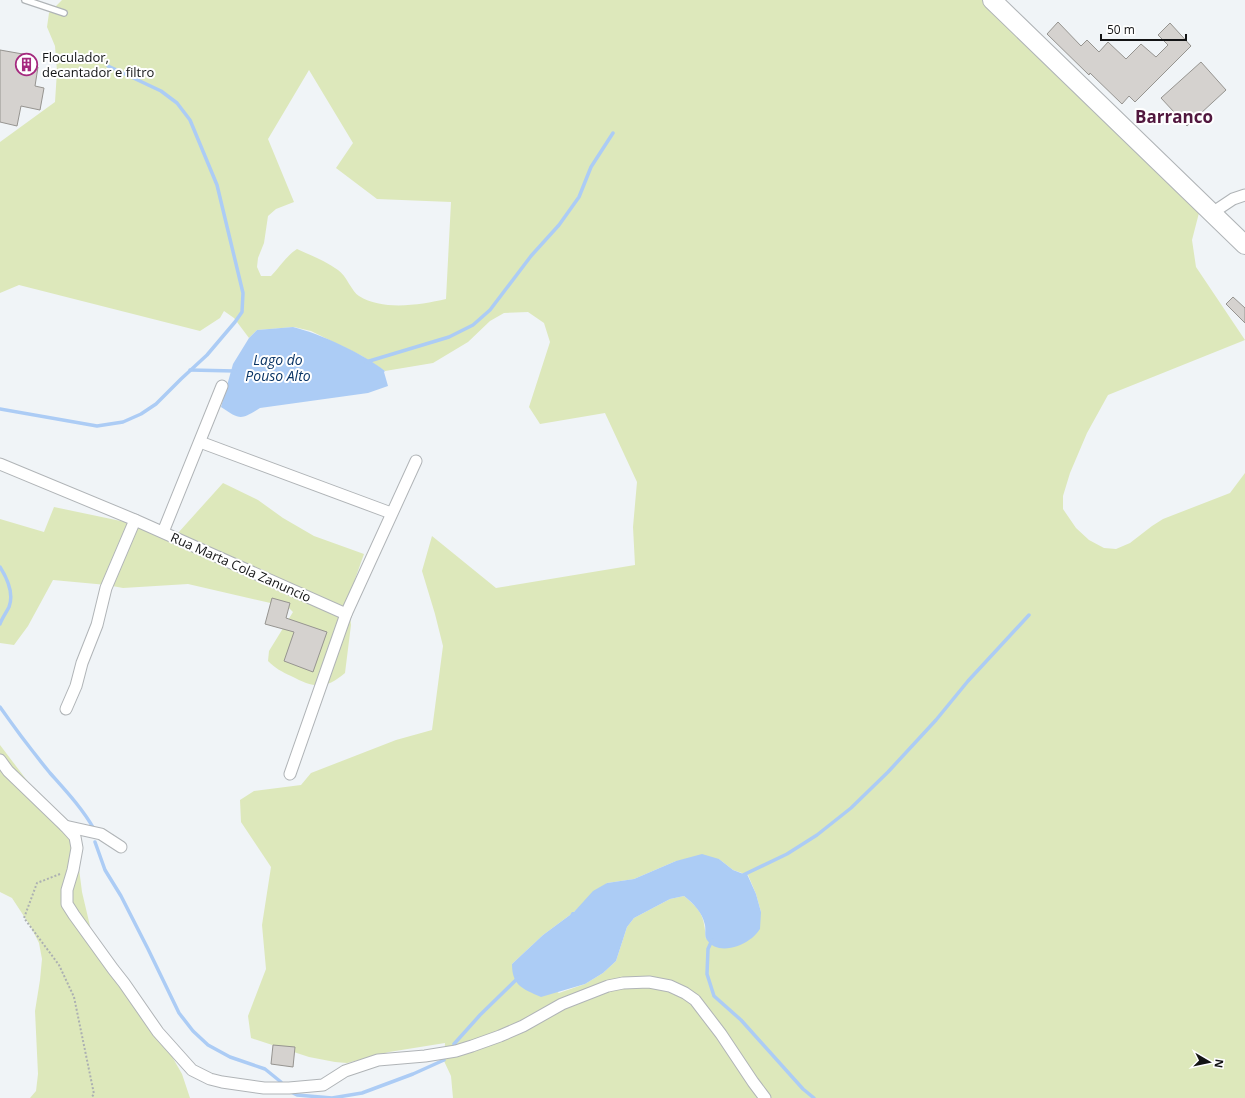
<svg xmlns="http://www.w3.org/2000/svg" width="1245" height="1098" font-family="'Open Sans',sans-serif">
  <style>
    .green { fill: #dde8bb; fill-rule: evenodd }
    .water { fill: #acccf5 }
    .lines { fill: none; stroke-linecap: round; stroke-linejoin: round }
    .stream { stroke: #acccf5; stroke-width: 3.5 }
    .building { fill: #d5d2cf; stroke: #969490 }
    .lane-casing { stroke: #b0b4b7; stroke-width: 8 }
    .street-casing { stroke: #b0b4b7; stroke-width: 13 }
    .primary-casing { stroke: #b0b4b7; stroke-width: 20 }
    .path { stroke: #acb0b2; stroke-width: 2; stroke-dasharray: 2 2; stroke-linecap: butt }
    .lane { stroke: #fff; stroke-width: 5.5 }
    .street { stroke: #fff; stroke-width: 11 }
    .primary { stroke: #fff; stroke-width: 18 }
    .labels { text-anchor: middle; dominant-baseline: central; stroke-width: 4; stroke-linejoin: round; paint-order: stroke }
    .poi-label { font-size: 13px; fill: #131415; stroke: #fff; text-anchor: start }
    .street-label { font-size: 13px; fill: #131415; stroke: #fff }
    .water-label { font-size: 14px; font-style: italic; fill: #0a3566; stroke: #fff }
    .district-label { font-size: 17px; font-weight: bold; fill: #51173e; stroke: #fff }
  </style>
  <rect width="100%" height="100%" fill="#f0f4f7"/>
  <!-- green -->
  <g class="green">
    <path d="M62 0H987L1200 209 1192 240 1196 267 1245 340 1108 395 1087 433 1070 473 1063 496V509L1076 528 1089 540 1104 548 1116 549 1130 543 1152 526 1163 519 1230 493 1245 473V1098H453L451 1076 444 1061 445 1043 389 1052 347 1063 335 1062 309 1057 251 1038 248 1016 266 969 262 925 271 867 241 822 240 800 254 791 301 785 311 773 396 740 432 730 443 646 435 614 422 571 432 536 496 588 635 565 633 527 637 482 605 413 540 424 529 407 550 342 544 323 528 312 504 313 490 321 468 342 433 363 385 371 362 356 311 331 294 327 257 330 249 338 234 318 224 311 220 318 200 331 19 285 0 293V142L55 102 57 71 55 46 47 27 49 13ZM309 70 353 143 336 168 377 199 451 202 446 299C420 305 383 311 359 296 352 292 346 275 338 270 326 261 310 255 297 249 286 256 280 267 271 276H261L257 267 258 258 264 243 268 216 276 209 294 202 268 139ZM719 859 733 870 748 875 756 894 761 912 706 939C704 916 702 911 684 896L670 899 634 918 627 927 616 961 603 973 585 984 559 993 512 964 543 935 574 912 607 883 634 879 676 861Z"/>
    <path d="M223 483 258 500 283 518 314 536 364 554 348 599 351 625 345 673C325 690 314 688 291 676 282 672 275 668 268 661L269 651 293 612 288 607 188 584 123 588 107 585 53 580 28 626 14 645 0 643V519L44 532 54 507 178 533Z"/>
    <polygon points="0,745 63,828 75,837 82,892 94,943 126,976 182,1074 190,1098 30,1098 36,1091 38,1074 35,1011 40,980 42,959 39,943 31,927 12,898 0,892"/>
  </g>
  <!-- water -->
  <g class="water">
    <path d="M293 327C321 334 362 353 385 371L384 372 388 386 368 393 260 408C241 420 240 420 221 407L233 364 249 338 257 330Z"/>
    <path d="M702 854 719 859 733 870 746 875 747 874 756 894 761 912 760 929C757 933 753 938 749 940 738 948 716 954 707 940 704 936 706 930 705 925 702 912 694 904 684 896L670 899 634 918 627 927 616 961 603 973 585 984 541 997C523 989 512 986 512 964L543 935 570 915 572 912H574L593 891 607 883 634 879 676 861Z"/>
  </g>
  <g class="lines">
    <!-- stream -->
    <g class="stream">
      <polyline points="366,362 449,337 473,325 490,310 531,256 559,225 579,197 591,167 613,133"/>
      <polyline points="190,370 235,371"/>
      <polyline points="0,409 97,426 123,422 141,414 156,404 181,379 207,355 235,322 242,312 243,293 217,185 190,120 177,103 161,91 108,66"/>
      <path d="M0 567C7 578 14 594 9 607 6 613 2 618 0 624"/>
      <path d="M0 707C16 730 32 751 50 773 66 791 82 808 94 829"/>
      <polyline points="95,842 105,870 121,896 148,949 179,1013 193,1031 208,1045 230,1057 265,1069 281,1082"/>
      <polyline points="741,876 787,854 817,835 851,808 888,772 936,720 968,681 1029,615"/>
      <polyline points="712,940 708,949 707,974 714,996 741,1020 803,1089 814,1098"/>
      <polyline points="454,1044 480,1015 519,977"/>
      <polyline points="289,1091 297,1095 332,1098 362,1093 413,1074 444,1060"/>
    </g>
  </g>
  <!-- building -->
  <g class="building">
    <polygon points="1058,22 1081,46 1087,40 1099,52 1108,42 1126,59 1141,44 1156,57 1168,45 1158,35 1170,23 1191,46 1135,102 1129,96 1122,104 1090,73 1089,75 1047,34"/>
    <polygon points="0,50 34,56 32,66 38,67 35,86 44,88 40,110 21,106 17,126 0,122"/>
    <polygon points="1201,62 1226,90 1187,126 1161,98"/>
    <polygon points="1233,297 1245,308 1245,323 1226,304"/>
    <polygon points="272,598 290,603 286,618 327,632 313,672 284,661 294,632 265,624"/>
    <polygon points="273,1045 295,1047 293,1067 271,1064"/>
  </g>
  <g class="lines">
    <defs>
      <polyline id="lane" points="25,0 64,13"/>
      <g id="street">
        <polyline points="1212,213 1233,199 1245,195"/>
        <polyline points="200,442 391,513"/>
        <polyline points="0,464 135,520 346,614"/>
        <polyline points="163,532 222,386"/>
        <polyline points="66,709 76,686 82,663 97,625 106,588 135,520"/>
        <polyline points="0,760 8,771 65,826 75,837 77,848 73,870 67,890 67,904 74,915 113,969 124,983 158,1032 192,1070 210,1079 222,1082 264,1088 289,1088 323,1085 345,1071 378,1060 425,1056 456,1051 472,1046 500,1036 523,1026 562,1004 608,986 623,983 649,982 670,986 685,993 695,1000 721,1034 753,1082 765,1098"/>
        <polyline points="290,774 346,614 416,461"/>
        <polyline points="65,826 101,834 121,847"/>
      </g>
      <polyline id="primary" points="992,0 1245,245"/>
    </defs>
    <!-- lane casing -->
    <use href="#lane" class="lane-casing"/>
    <!-- street casing -->
    <use href="#street" class="street-casing"/>
    <!-- primary casing -->
    <use href="#primary" class="primary-casing"/>
    <!-- path -->
    <polyline class="path" points="60,874 37,883 24,918 59,965 74,997 94,1094 91,1098"/>
    <!-- lane -->
    <use href="#lane" class="lane"/>
    <!-- street -->
    <use href="#street" class="street"/>
    <!-- primary -->
    <use href="#primary" class="primary"/>
  </g>
  <!-- icons -->
  <defs>
    <symbol id="building-ring" viewBox="-11 -11 22 22"><circle r="9.5" fill="#fff" stroke="#a52a7f" stroke-width="1.5"/><path d="M-4-6H4V6H1V3H-1V6H-4ZM-2.5-4.3h1.7v1.8h-1.7ZM.8-4.3h1.7v1.8H.8ZM-2.5-1h1.7V.8h-1.7ZM.8-1h1.7V.8H.8Z" fill="#a52a7f"/></symbol>
  </defs>
  <g fill-rule="evenodd">
    <use href="#building-ring" x="14" y="52" width="25" height="25"/>
  </g>
  <g class="labels">
    <!-- poi labels -->
    <g class="poi-label">
      <text x="42" y="57">Floculador,<tspan x="42" dy="15">decantador e filtro</tspan></text>
    </g>
    <!-- street labels -->
    <g class="street-label">
      <text transform="translate(241 567) rotate(24)">Rua Marta Cola Zanuncio</text>
    </g>
    <!-- water labels -->
    <g class="water-label">
      <text x="278" y="359">Lago do<tspan x="278" dy="16">Pouso Alto</tspan></text>
    </g>
    <!-- district labels -->
    <g class="district-label">
      <text x="1174" y="116">Barranco</text>
    </g>
  </g>
  <!-- north arrow -->
  <g transform="translate(1209 1062) rotate(99)" stroke="#ffffff" stroke-width="3" paint-order="stroke">
  <path d="M0-3L7 15L0 10L-7 15Z" fill="#131415"/>
  <text y="-6" font-size="11" font-weight="bold" text-anchor="middle" fill="#131415">N</text>
  </g>
  <!-- scale -->
  <path d="M1101 34v6h85v-6" fill="none" stroke="#131415" stroke-width="2"/>
  <text x="1107" y="34" font-size="12" fill="#131415" stroke="#ffffff" stroke-width="3" paint-order="stroke">50 m</text>
</svg>
